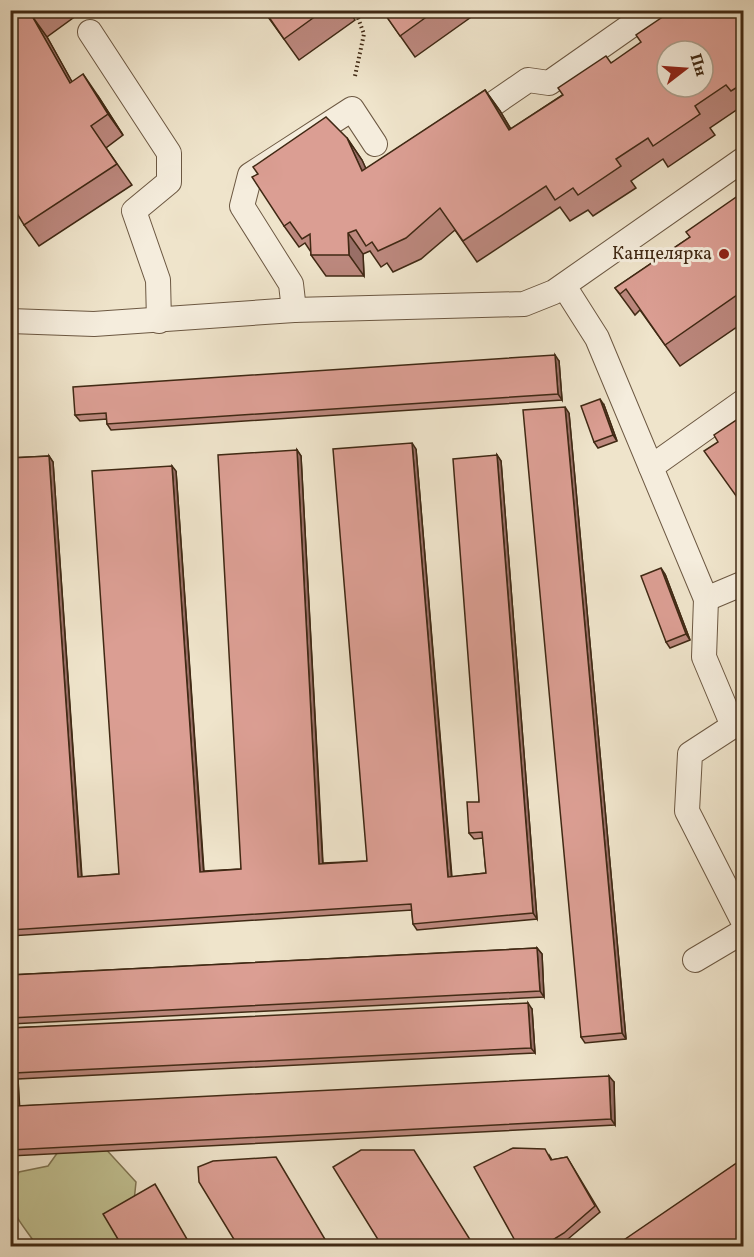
<svg xmlns="http://www.w3.org/2000/svg" width="754" height="1257" font-family="Vollkorn,serif">
  <style>
    .green { fill: #c1c192; stroke: #807553; stroke-width: 1.5 }
    .lines { fill: none; stroke-linecap: round; stroke-linejoin: round }
    .service-casing { stroke: #6c5842; stroke-width: 26 }
    .path { stroke: #402914; stroke-width: 4; stroke-dasharray: 1.5 3; stroke-linecap: butt }
    .service { stroke: #f5eddd; stroke-width: 24 }
    .wall { fill: #bc887e; stroke: #402914; stroke-width: 1.5 }
    .shaded-wall { fill: #996f67; stroke: #402914; stroke-width: 1.5 }
    .building { fill: #db9e93; stroke: #402914; stroke-width: 1.5; fill-rule: evenodd }
    .poi-dot { fill: #8f2418; stroke: #f5eddd; stroke-width: 2 }
    .labels { text-anchor: middle; dominant-baseline: central; stroke-width: 6; stroke-linejoin: round; paint-order: stroke }
    .poi-label { font-size: 18px; fill: #402914; stroke: #f5eddd; text-anchor: end }
  </style>
  <rect width="100%" height="100%" fill="#efe4cb"/>
  <filter id="stains"><feTurbulence type="fractalNoise" baseFrequency=".00333" numOctaves="4"/><feColorMatrix values="0 0 0 0 .2 0 0 0 0 .09 0 0 0 0 .02 0 0 0 .5 -.17"/></filter>
  <radialGradient id="worn" r=".72"><stop offset=".6" stop-color="#630" stop-opacity="0"/><stop offset="1" stop-color="#630" stop-opacity=".3"/></radialGradient>
  <!-- green -->
  <path class="green" d="M80 1121 136 1182 130 1240 135 1246H37C17 1216 3 1209 19 1172L48 1166Z"/>
  <g class="lines">
    <defs>
      <g id="service">
        <polyline points="90,32 169,153 169,182 134,211 158,280 159,321"/>
        <polyline points="467,122 528,80 549,83 653,10"/>
        <polyline points="564,286 597,338 706,599 744,583"/>
        <polyline points="294,310 291,284 242,206 250,175 352,109 375,144"/>
        <polyline points="10,321 94,324 294,310 524,304 554,292 744,159"/>
        <polyline points="651,467 744,401"/>
        <polyline points="706,599 704,657 733,726 690,754 687,811 744,923"/>
        <polyline points="695,960 744,931"/>
      </g>
    </defs>
    <!-- service casing -->
    <use href="#service" class="service-casing"/>
    <!-- path -->
    <polyline class="path" points="355,76 364,34 355,10"/>
    <!-- service -->
    <use href="#service" class="service"/>
  </g>
  <!-- wall -->
  <g class="wall">
    <polygon points="10,10 84,10 47,37 72,82 98,96 123,135 106,148 132,185 39,246 24,225"/>
    <polygon points="263,10 349,10 355,20 299,60"/>
    <polygon points="382,10 481,10 415,57"/>
    <polygon points="744,10 744,110 741,107 710,128 715,135 668,167 663,159 631,181 636,188 593,216 588,210 570,221 560,207 477,262 455,230 421,259 393,272 387,263 381,267 370,251 363,254 364,276 326,276 311,255 311,252 305,243 299,247 284,226 347,138 362,160 366,169 485,90 500,111 511,129 611,63"/>
    <polygon points="744,196 744,322 680,366 640,310 635,315 615,288 690,237"/>
    <polygon points="559,361 562,400 111,430 107,424 107,419 80,421 75,415"/>
    <polygon points="604,405 617,441 598,448 594,442"/>
    <polygon points="569,413 626,1039 585,1043 581,1037"/>
    <polygon points="416,449 452,877 486,873 483,838 474,839 469,833 479,802 497,455 501,461 537,919 417,930 413,924 412,910 10,936 10,458 49,456 53,462 82,877 119,874 176,471 204,871 241,869 297,450 301,456 323,863 367,861"/>
    <polygon points="665,574 690,640 670,648 666,642"/>
    <polygon points="537,948 542,954 544,997 10,1024 10,975"/>
    <polygon points="532,1009 535,1053 18,1079 19,1106 614,1082 615,1125 10,1156 10,1028"/>
    <polygon points="549,1155 552,1160 567,1157 600,1212 568,1239 556,1246 518,1246"/>
  </g>
  <!-- shaded-wall -->
  <g class="shaded-wall">
    <polygon points="32,16 47,37 85,105 70,83"/>
    <polygon points="83,74 98,96 123,135 108,114"/>
    <polygon points="485,90 500,111 524,152 509,130"/>
    <polygon points="347,138 362,160 377,193 362,171"/>
    <polygon points="348,233 363,254 364,276 349,255"/>
    <polygon points="555,355 559,361 562,400 558,394"/>
    <polygon points="600,399 604,405 617,441 613,435"/>
    <polygon points="565,407 569,413 626,1039 622,1033"/>
    <polygon points="412,443 416,449 452,883 448,877"/>
    <polygon points="297,450 301,456 323,870 319,864"/>
    <polygon points="497,455 501,461 537,919 533,913"/>
    <polygon points="49,456 53,462 82,883 78,877"/>
    <polygon points="172,466 176,471 204,878 200,872"/>
    <polygon points="661,568 665,574 690,640 686,634"/>
    <polygon points="537,948 542,954 544,997 540,991"/>
    <polygon points="528,1003 532,1009 535,1053 531,1048"/>
    <polygon points="14,1073 18,1079 20,1112 16,1106"/>
    <polygon points="609,1076 614,1082 615,1125 611,1119"/>
  </g>
  <!-- building -->
  <g class="building">
    <polygon points="10,10 40,10 32,16 70,83 83,74 108,114 91,126 117,164 24,225 10,202"/>
    <polygon points="264,10 324,10 284,39"/>
    <polygon points="382,10 436,10 400,36"/>
    <path d="M673 10H744V83L731 91 726 85 695 106 700 114 653 146 648 138 616 159 621 166 578 195 573 188 555 200 546 186 463 241 440 208 406 238 378 251 372 242 366 246 356 230 348 233 349 255H311L310 234 302 239 290 222 284 226 252 177 258 174 253 167 326 117 347 138 362 171 485 90 509 130 563 95 558 88 606 56 611 63 641 42 636 35ZM667 51H703V87H667Z"/>
    <polygon points="742,193 744,196 744,290 665,345 626,289 620,294 615,288 690,237 686,232"/>
    <polygon points="555,355 558,394 107,424 106,413 75,415 73,387"/>
    <polygon points="600,399 613,435 594,442 581,406"/>
    <polygon points="565,407 622,1033 581,1037 523,410"/>
    <polygon points="744,415 744,507 704,451 718,442 714,435"/>
    <polygon points="412,443 448,877 486,873 482,832 469,833 467,802 479,802 479,800 453,459 497,455 533,913 413,924 411,904 10,930 10,458 49,456 78,877 119,874 92,471 172,466 200,872 241,869 218,455 297,450 319,864 367,861 333,449"/>
    <polygon points="661,568 686,634 666,642 641,576"/>
    <polygon points="537,948 540,991 10,1018 10,975"/>
    <polygon points="528,1003 531,1048 14,1073 16,1106 609,1076 611,1119 10,1150 10,1028"/>
    <polygon points="513,1148 545,1149 551,1160 567,1157 595,1206 564,1233 543,1246 518,1246 474,1167"/>
    <polygon points="361,1150 414,1150 474,1246 382,1246 333,1167"/>
    <polygon points="276,1157 329,1246 238,1246 199,1182 198,1167 213,1161"/>
    <polygon points="744,1158 744,1246 619,1246 618,1244"/>
    <polygon points="155,1184 191,1246 122,1246 103,1214"/>
  </g>
  <!-- markers -->
  <circle class="poi-dot" cx="724" cy="254" r="6"/>
  <g class="labels">
    <!-- poi labels -->
    <g class="poi-label">
      <text x="712" y="254">Канцелярка</text>
    </g>
  </g>
  <!-- margin -->
  <rect width="754" height="1257" fill="none" stroke="#efe4cb" stroke-width="36"/>
  <rect x="12" y="12" width="730" height="1233" fill="none" stroke="#402914" stroke-width="3"/>
  <rect x="18" y="18" width="718" height="1221" fill="none" stroke="#402914" stroke-width="1.5"/>
  <!-- north arrow -->
  <g transform="translate(685 69) rotate(73)"><circle r="28" fill="#f5eddd" stroke="#ad9f8d" stroke-width="1.5"/>
  <path d="M0-4.5L10 22L0 15L-10 22Z" fill="#8f2418"/>
  <text y="-9" font-size="16" font-weight="bold" text-anchor="middle" fill="#402914">Пн</text>
  </g>
  <rect width="100%" height="100%" filter="url(#stains)"/>
  <rect width="100%" height="100%" fill="url(#worn)"/>
</svg>
